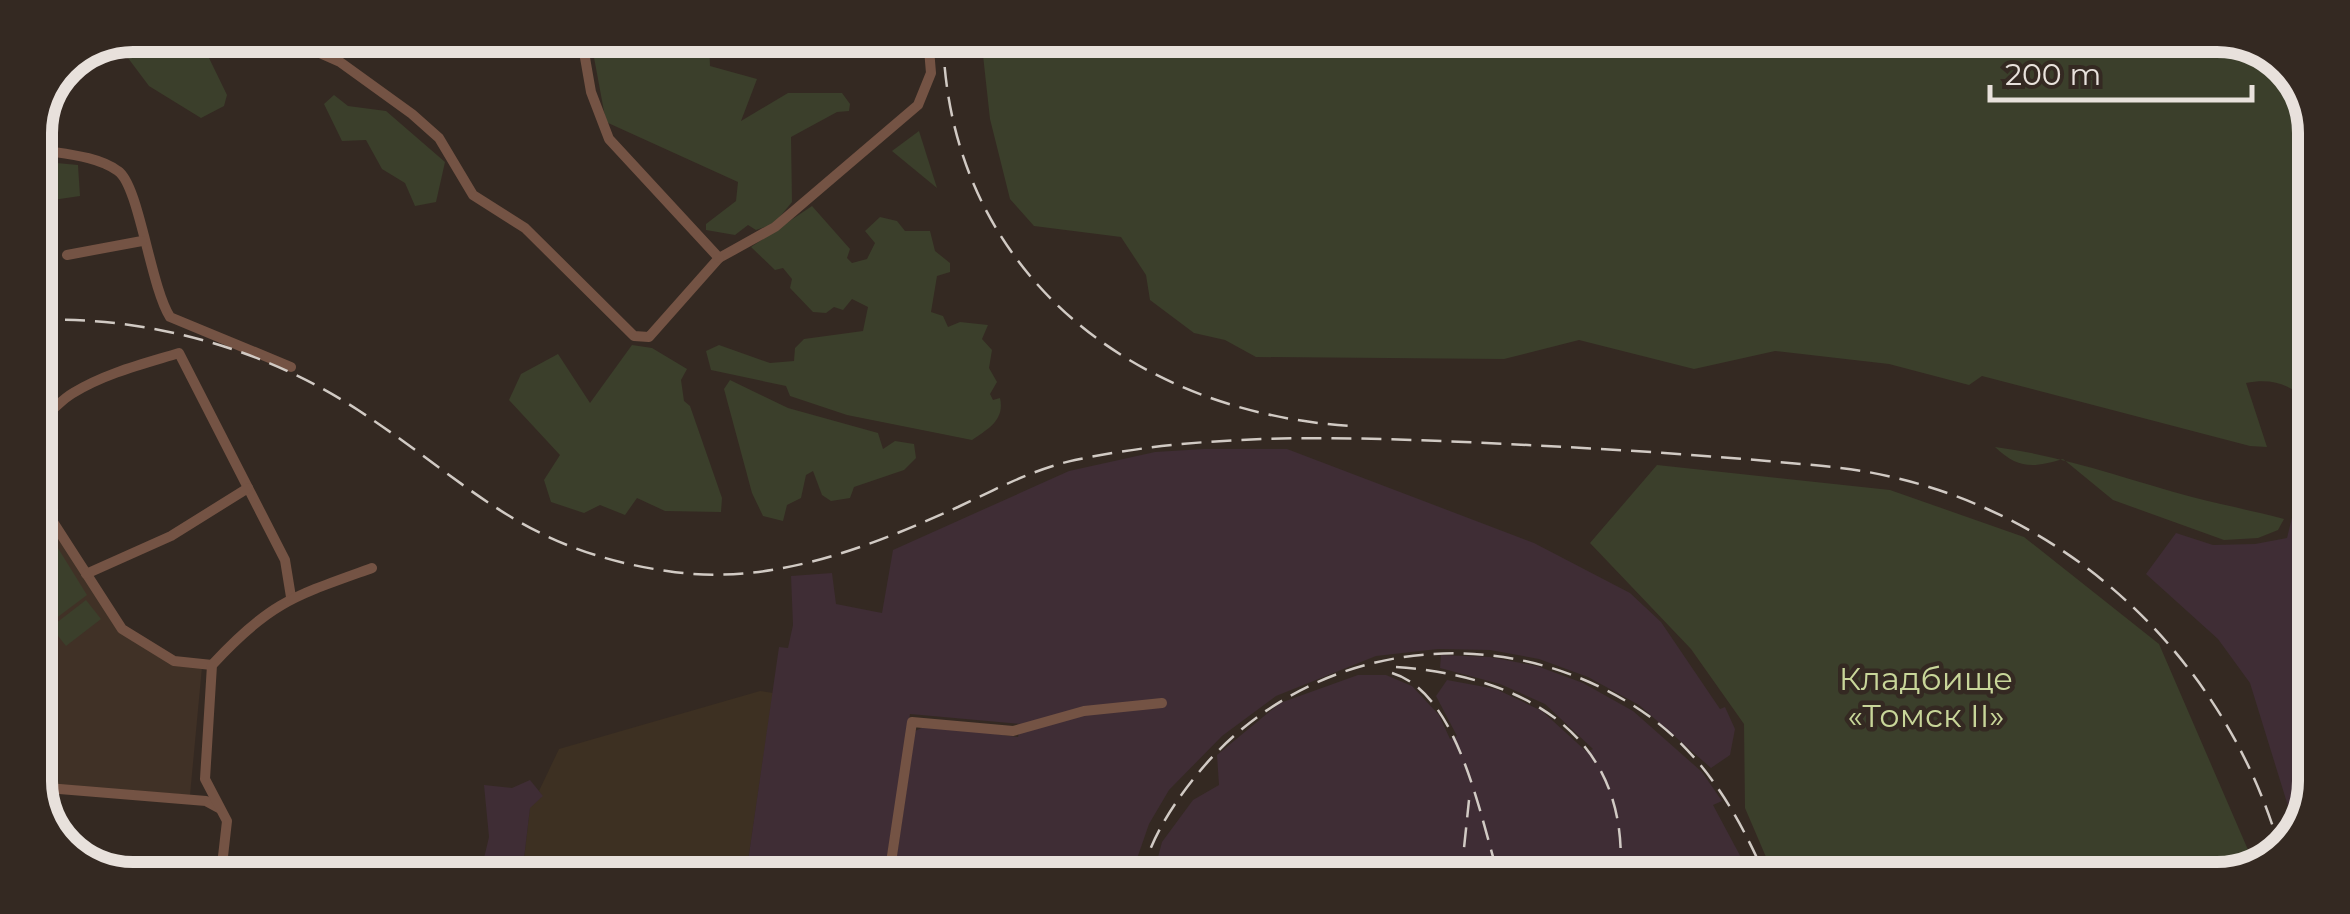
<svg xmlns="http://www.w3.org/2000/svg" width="2350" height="914" font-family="Montserrat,sans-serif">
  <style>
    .commercial { fill: #3d3022 }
    .industrial { fill: #3f2d35 }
    .built { fill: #403126 }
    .green { fill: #3b3f2b }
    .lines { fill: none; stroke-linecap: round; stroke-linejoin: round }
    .street { stroke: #745344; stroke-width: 10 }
    .rail { stroke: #d1cac4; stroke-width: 2.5; stroke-dasharray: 20 10; stroke-linecap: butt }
    .labels { text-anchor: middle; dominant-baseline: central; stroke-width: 9; stroke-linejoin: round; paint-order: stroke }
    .park-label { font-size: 32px; fill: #c8d699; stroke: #342922 }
    .rim { fill: none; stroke: #e8e1dc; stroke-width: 12 }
  </style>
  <rect width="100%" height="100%" fill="#342922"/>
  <!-- commercial -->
  <polygon class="commercial" points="760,691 773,693 746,875 522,875 530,807 542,796 539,791 559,749"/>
  <!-- industrial -->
  <g class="industrial">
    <polygon points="1204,449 1287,449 1534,543 1630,593 1661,622 1720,709 1725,707 1735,729 1730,755 1711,768 1639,705 1588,677 1539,659 1490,650 1438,649 1376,656 1276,696 1222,736 1169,790 1149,824 1131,876 894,876 915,731 928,725 1018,737 1021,724 910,714 884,876 746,875 779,647 788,648 793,625 791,576 832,573 836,604 882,613 893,550 1069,471 1155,452"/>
    <polygon points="2308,452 2312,453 2310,813 2296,832 2250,683 2218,639 2146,574 2176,533 2213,545 2255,544 2287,538"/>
    <polygon points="1441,655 1490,657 1537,666 1583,683 1633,711 1702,772 1722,801 1713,805 1752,878 1153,876 1162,842 1193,800 1219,785 1217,755 1280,703 1358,675 1386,675 1412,686 1439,715 1450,739 1457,736 1436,696 1447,680 1496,689 1542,711 1587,752 1593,749 1545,704 1500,684 1440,668"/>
    <polygon points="530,780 543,796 530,808 522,875 480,875 489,837 484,785 512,788"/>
  </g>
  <!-- built -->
  <polygon class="built" points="35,499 119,632 172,664 202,667 190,795 35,783 35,668 48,660 35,638"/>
  <!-- green -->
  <g class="green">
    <polygon points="133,35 182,35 191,41 201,35 247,35 209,58 227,95 224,106 201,118 149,86 116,42"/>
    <polygon points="398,36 473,36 418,51 411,39"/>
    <polygon points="590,36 726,37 709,42 710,66 757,79 741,121 788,93 842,93 850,104 849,111 837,112 791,137 792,202 774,224 756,230 748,225 735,235 706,230 706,224 736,201 738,182 606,122"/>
    <path d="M981 37 2249 40 2295 74 2315 126 2313 410C2296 386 2275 377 2246 383L2267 447 2250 446 1982 376 1969 385 1889 364 1775 351 1694 369 1579 340 1504 359 1256 357 1225 340 1194 333 1150 300 1146 275 1121 237 1034 226 1010 199 990 119Z"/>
    <polygon points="334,95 348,106 386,111 445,162 436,202 415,206 405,183 382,169 366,140 342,141 324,104"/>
    <polygon points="919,131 937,188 892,151"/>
    <polygon points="35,161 78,165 80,196 39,202"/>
    <path d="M812 206 850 249 847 258 852 263 867 259 875 243 865 231 880 217 897 221 905 231H930L935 251 950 263V272L937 276 931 312 943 316 948 327 960 322 988 325 982 339 992 350 989 368 997 382 990 394 993 400 1000 398C1005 420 988 429 972 440L847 415 790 396 786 386 711 370 706 351 719 345 770 363 794 361 795 348 804 339 863 331 868 307 852 299 843 310 834 307 826 313 813 312 790 288 792 279 783 268 775 270 751 247Z"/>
    <polygon points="632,345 652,348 687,369 681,380 684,401 690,406 722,498 721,512 665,511 637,498 625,515 600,505 584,513 551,502 544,480 560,455 509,400 521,374 558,354 590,403"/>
    <polygon points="730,380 788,408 878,433 883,449 895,441 914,444 916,458 904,470 854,487 850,498 831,501 822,495 813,471 806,475 801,498 787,505 783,521 763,516 752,493 724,389"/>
    <path d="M1995 447C2064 456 2126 479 2192 497 2223 505 2254 511 2284 519L2278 530 2258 538 2224 540 2113 500 2063 459C2033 468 2018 469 1995 447Z"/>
    <polygon points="1657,465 1890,490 2024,537 2159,644 2255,866 2217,879 1775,878 1745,808 1744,724 1691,649 1590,543"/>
    <polygon points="35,511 87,595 39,631 35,625"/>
    <polygon points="86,600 101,619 66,646 51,627"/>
  </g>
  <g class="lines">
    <!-- street -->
    <g class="street">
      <polyline points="279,35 340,62 412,114 439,138 473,195 525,228 634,336 649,337 719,258 775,227 918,105 931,73 928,37"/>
      <polyline points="584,52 591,92 609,139 719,258"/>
      <path d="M35 149C61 154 96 155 118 171 139 185 150 285 170 317L291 367"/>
      <polyline points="67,255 142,241"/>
      <path d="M35 421C52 414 59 401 73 393 106 373 143 364 179 353L285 560 291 597"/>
      <polyline points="35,494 122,629 174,661 212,665"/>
      <polyline points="86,574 171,536 248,488"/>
      <polyline points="35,787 206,801 219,808"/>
      <path d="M221 874 227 821 205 779 212 665C270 602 294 596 372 568"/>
      <polyline points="889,876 912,722 1013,731 1084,711 1162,703"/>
    </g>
    <!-- rail -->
    <g class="rail">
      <path d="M943 37C948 269 1131 413 1352 426"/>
      <path d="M35 320C148 316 263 348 358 410 472 485 522 550 667 571 769 587 867 548 958 507 996 489 1034 469 1075 460 1223 429 1377 438 1528 445 1607 449 1688 454 1767 461 1809 465 1851 467 1892 477 2080 520 2229 667 2281 853"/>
      <path d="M1396 667C1524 676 1631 735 1620 877"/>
      <path d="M1392 673C1459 693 1480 818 1499 877"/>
      <path d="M1141 876C1151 839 1171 807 1195 777 1301 644 1491 615 1634 706 1699 747 1736 809 1766 878"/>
      <polyline points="1461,877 1469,800"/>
    </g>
  </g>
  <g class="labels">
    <!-- park labels -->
    <g class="park-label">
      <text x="1926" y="678">Кладбище<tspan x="1926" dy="37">«Томск II»</tspan></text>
    </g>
  </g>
  <!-- crop -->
  <path d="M0 0H2350V914H0ZM133 52H2217A81 81 0 0 1 2298 133V781A81 81 0 0 1 2217 862H133A81 81 0 0 1 52 781V133A81 81 0 0 1 133 52Z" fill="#342922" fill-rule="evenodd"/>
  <path class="rim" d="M133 52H2217A81 81 0 0 1 2298 133V781A81 81 0 0 1 2217 862H133A81 81 0 0 1 52 781V133A81 81 0 0 1 133 52Z"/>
  <!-- scale -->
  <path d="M1990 85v15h262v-15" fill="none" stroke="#e8e1dc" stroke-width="5"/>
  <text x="2005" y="85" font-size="30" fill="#e8e1dc" stroke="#342922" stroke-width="8" paint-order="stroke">200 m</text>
</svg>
